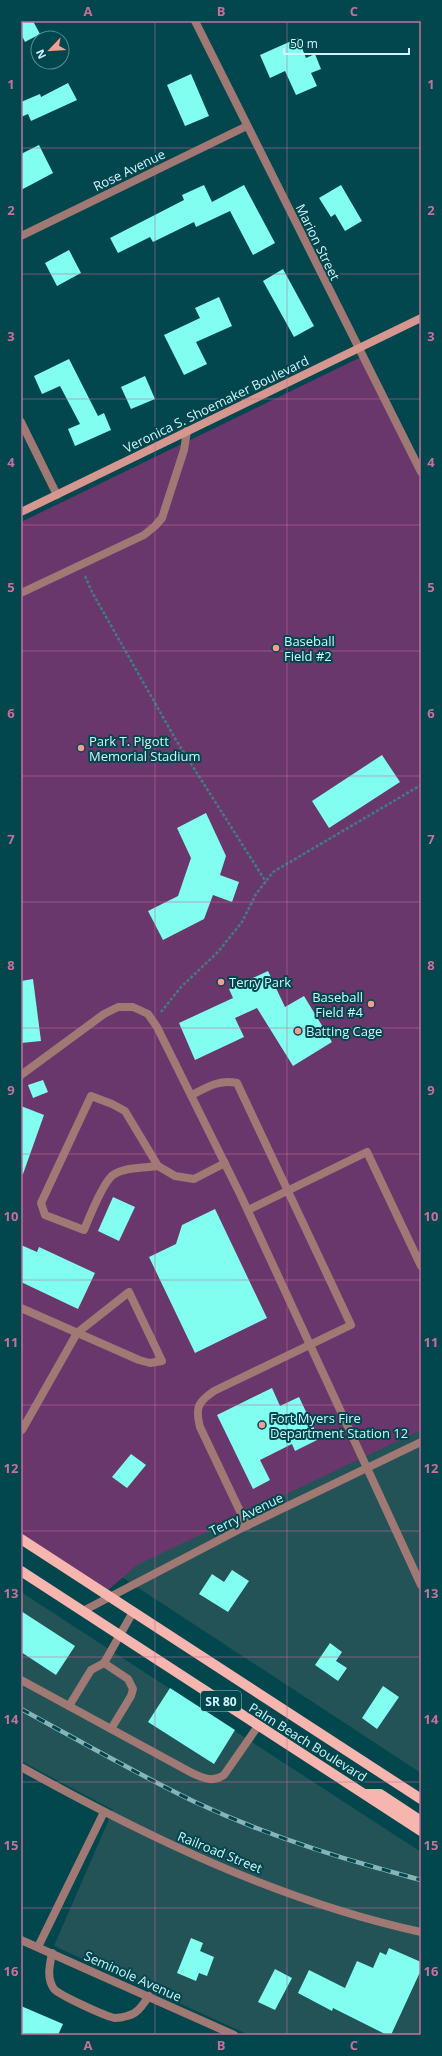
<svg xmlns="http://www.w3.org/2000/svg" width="442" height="2056" font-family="'Open Sans',sans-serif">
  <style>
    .built { fill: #235257 }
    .green { fill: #6a376c }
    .building { fill: #81fef0 }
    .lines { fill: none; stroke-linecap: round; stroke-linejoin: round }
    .path { stroke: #417c82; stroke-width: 2.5; stroke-dasharray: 3 2; stroke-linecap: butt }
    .lane { stroke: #a07874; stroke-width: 8 }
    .street { stroke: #a07874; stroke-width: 8 }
    .secondary { stroke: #d79791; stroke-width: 8 }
    .primary { stroke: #f6b5ae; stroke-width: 10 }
    .rail-casing { stroke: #85b5bb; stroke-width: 4.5 }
    .rail { stroke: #03474e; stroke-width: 3; stroke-dasharray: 9; stroke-linecap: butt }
    .grid { fill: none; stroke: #c7709a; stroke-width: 1; stroke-opacity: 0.55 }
    .poi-dot { fill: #f59c93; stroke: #03474e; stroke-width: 1.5 }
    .labels { text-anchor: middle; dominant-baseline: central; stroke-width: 4; stroke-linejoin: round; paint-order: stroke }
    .shield { fill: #03474e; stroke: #92c0c6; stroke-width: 1 }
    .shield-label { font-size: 12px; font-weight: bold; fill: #cff4f9 }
    .street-label { font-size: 13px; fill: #cff4f9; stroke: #03474e }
    .poi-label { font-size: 13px; fill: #cff4f9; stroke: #03474e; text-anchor: start }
    .neatline { fill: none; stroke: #c7709a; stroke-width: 1.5 }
    .grid-label { font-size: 13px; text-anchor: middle; font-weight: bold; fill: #c7709a }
  </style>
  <rect width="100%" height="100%" fill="#03474e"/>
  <!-- built -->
  <g class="built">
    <polygon points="421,1097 421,1773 50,1530"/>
    <polygon points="21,1592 421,1852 421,2035 249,2035 54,1946 113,1810 21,1761"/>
  </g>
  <!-- green -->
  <polygon class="green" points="361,357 421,478 421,1430 137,1565 107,1591 21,1536 21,522"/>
  <!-- building -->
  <g class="building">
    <polygon points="21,21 33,21 40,34 25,42 21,34"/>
    <polygon points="298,38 306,58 315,54 321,69 311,73 317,86 296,95 285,71 270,78 260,55"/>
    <polygon points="191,74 209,116 185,126 167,85"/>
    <polygon points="68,83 77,100 31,121 28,114 21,117 21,102 40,94 41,97"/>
    <polygon points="39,145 53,173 21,190 21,154"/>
    <polygon points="204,185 212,202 244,185 275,243 253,255 230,211 196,227 194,222 153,242 150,237 118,253 110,238 184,200 182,195"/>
    <polygon points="341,185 362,221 345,231 335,214 331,217 319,198"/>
    <polygon points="69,250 81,273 57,286 45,263"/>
    <polygon points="283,269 314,326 294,337 263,281"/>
    <polygon points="219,297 232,326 196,342 207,364 184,375 164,335 200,318 195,308"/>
    <polygon points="69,359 98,416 104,413 111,430 75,446 68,429 80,424 60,386 42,394 34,376"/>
    <polygon points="145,376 155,399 131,409 121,387"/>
    <polygon points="382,755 400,782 329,828 312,801"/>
    <polygon points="206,813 226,856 220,875 239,882 232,902 213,895 204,919 163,940 148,911 178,896 191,858 177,828"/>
    <polygon points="268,971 285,1007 304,996 332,1042 293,1066 257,1008 235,1018 244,1037 195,1060 179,1023 233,998 229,989"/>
    <polygon points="33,979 41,1041 21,1043 21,981"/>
    <polygon points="43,1080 48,1092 33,1098 28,1085"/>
    <polygon points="21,1106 44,1115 23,1174 21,1174"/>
    <polygon points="113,1197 135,1207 119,1241 98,1231"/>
    <polygon points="215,1209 267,1318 195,1353 149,1257 176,1244 182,1225"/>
    <polygon points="21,1245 37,1252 39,1247 95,1273 78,1309 21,1282"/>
    <polygon points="272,1388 280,1406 299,1397 319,1439 295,1451 292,1444 260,1460 270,1480 253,1489 217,1415"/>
    <polygon points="131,1454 146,1465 127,1488 112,1477"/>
    <polygon points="232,1570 249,1581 228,1612 199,1594 212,1574 224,1582"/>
    <polygon points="21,1611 75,1646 56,1675 21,1652"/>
    <polygon points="330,1643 342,1652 336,1661 347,1668 338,1681 315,1665"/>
    <polygon points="383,1686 399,1697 377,1729 362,1718"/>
    <polygon points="170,1688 235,1730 214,1764 148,1722"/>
    <polygon points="191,1938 203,1943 200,1951 214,1957 207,1976 199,1973 196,1981 177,1973"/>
    <polygon points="389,1948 421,1962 421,1970 391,2035 387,2035 333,2008 332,2011 298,1993 309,1970 345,1988 357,1961 373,1968 380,1952 386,1955"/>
    <polygon points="275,1969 292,1978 275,2010 258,2002"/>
    <polygon points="21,2006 63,2024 58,2035 21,2035"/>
  </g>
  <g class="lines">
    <!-- path -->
    <g class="path">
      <polyline points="85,576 92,592 176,740 266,882"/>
      <polyline points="161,1012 181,987 218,952 242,922 256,894 273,872 421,785"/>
    </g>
    <!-- lane -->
    <g class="lane">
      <polyline points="21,593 144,535 155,526 162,518 184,450 187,431"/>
      <polyline points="21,1075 104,1014 118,1007 133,1007 148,1014 157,1027 241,1196 367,1468"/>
      <path d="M192 1095C207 1087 220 1079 237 1083L351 1325 214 1391C198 1402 195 1407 200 1427L247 1526"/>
      <path d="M158 1166C144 1168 124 1167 113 1175 103 1182 89 1218 84 1230L45 1215 41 1203 91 1096 112 1104 125 1111 158 1166 175 1176 194 1179 225 1163"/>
      <polyline points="248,1210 367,1152 421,1266"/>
      <polyline points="21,1308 139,1360 150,1363 162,1361 129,1292 77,1333 22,1430 21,1430"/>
      <polyline points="104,1663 133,1612"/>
      <path d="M21 1680 192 1773C204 1778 212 1783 224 1775L258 1726"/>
      <polyline points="69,1706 91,1670 104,1663 128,1679 133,1689 131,1696 111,1729"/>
      <polyline points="38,1947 104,1812"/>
      <path d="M52 1953C50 1964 46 1978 54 1989 59 1995 107 2017 115 2018 118 2018 124 2017 127 2016 138 2014 143 2004 149 1996"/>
    </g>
    <!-- street -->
    <g class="street">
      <polyline points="195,21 421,472"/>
      <polyline points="21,236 247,126"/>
      <polyline points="21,422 57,495"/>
      <polyline points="367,1468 421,1585"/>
      <polyline points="83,1611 240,1529 421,1442"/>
      <path d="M21 1767C147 1837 279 1901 421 1932"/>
      <polyline points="21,1940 234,2035"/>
    </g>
    <!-- secondary -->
    <polyline class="secondary" points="21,512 421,318"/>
    <!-- primary -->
    <g class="primary">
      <polyline points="21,1539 421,1799"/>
      <polyline points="21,1571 421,1831"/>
      <polyline points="366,1794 380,1794 421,1821"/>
    </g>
    <defs>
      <path id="rail" d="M21 1709C78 1740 135 1773 195 1802 253 1829 313 1850 374 1867 390 1871 405 1876 421 1880"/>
    </defs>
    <!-- rail casing -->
    <use href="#rail" class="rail-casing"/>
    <!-- rail -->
    <use href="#rail" class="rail"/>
  </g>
  <!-- grid -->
  <path class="grid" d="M155 21V2035M287 21V2035M21 148H421M21 274H421M21 399H421M21 525H421M21 651H421M21 776H421M21 902H421M21 1028H421M21 1154H421M21 1280H421M21 1405H421M21 1531H421M21 1657H421M21 1782H421M21 1908H421"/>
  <!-- markers -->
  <g class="poi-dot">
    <circle cx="276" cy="648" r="4"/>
    <circle cx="81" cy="748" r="4"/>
    <circle cx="221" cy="982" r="4"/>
    <circle cx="371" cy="1004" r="4"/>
    <circle cx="298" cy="1031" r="4"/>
    <circle cx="262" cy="1425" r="4"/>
  </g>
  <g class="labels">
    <!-- shield labels -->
    <rect class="shield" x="201" y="1691" width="40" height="20" rx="3"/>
    <g class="shield-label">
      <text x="221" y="1701">SR 80</text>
    </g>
    <!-- street labels -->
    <g class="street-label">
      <text transform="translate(129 170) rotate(-26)">Rose Avenue</text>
      <text transform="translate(318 242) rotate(64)">Marion Street</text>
      <text transform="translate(216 404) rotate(-26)">Veronica S. Shoemaker Boulevard</text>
      <text transform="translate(246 1514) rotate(-26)">Terry Avenue</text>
      <text transform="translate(308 1742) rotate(32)">Palm Beach Boulevard</text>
      <text transform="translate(220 1852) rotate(22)">Railroad Street</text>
      <text transform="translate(133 1976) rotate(24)">Seminole Avenue</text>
    </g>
    <!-- poi labels -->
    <g class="poi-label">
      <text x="284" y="641">Baseball<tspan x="284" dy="15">Field #2</tspan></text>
      <text x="89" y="741">Park T. Pigott<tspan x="89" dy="15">Memorial Stadium</tspan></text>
      <text x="229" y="982">Terry Park</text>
      <text x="363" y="997" text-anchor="end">Baseball<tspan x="363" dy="15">Field #4</tspan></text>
      <text x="306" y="1031">Batting Cage</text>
      <text x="270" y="1418">Fort Myers Fire<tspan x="270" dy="15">Department Station 12</tspan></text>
    </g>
  </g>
  <!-- border -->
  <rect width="442" height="2056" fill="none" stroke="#03474e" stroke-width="44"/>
  <!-- north arrow -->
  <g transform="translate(50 50) rotate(245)"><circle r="19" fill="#03474e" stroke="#558c92"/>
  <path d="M0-3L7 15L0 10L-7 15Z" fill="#f59c93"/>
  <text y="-6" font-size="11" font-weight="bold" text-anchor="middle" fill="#cff4f9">N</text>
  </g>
  <!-- scale -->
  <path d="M284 48v6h125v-6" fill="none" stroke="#cff4f9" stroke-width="2"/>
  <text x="290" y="48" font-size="12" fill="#cff4f9" stroke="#03474e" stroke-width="3" paint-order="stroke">50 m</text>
  <rect x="22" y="22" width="398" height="2012" class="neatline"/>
  <g class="grid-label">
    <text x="88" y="16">A</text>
    <text x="221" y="16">B</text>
    <text x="354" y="16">C</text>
    <text x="11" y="89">1</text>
    <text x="431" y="89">1</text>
    <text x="11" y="215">2</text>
    <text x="431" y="215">2</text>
    <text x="11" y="341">3</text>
    <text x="431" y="341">3</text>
    <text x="11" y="467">4</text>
    <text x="431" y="467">4</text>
    <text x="11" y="592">5</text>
    <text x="431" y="592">5</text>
    <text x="11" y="718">6</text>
    <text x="431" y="718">6</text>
    <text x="11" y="844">7</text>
    <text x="431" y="844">7</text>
    <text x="11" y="970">8</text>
    <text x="431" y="970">8</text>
    <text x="11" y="1095">9</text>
    <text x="431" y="1095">9</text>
    <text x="11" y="1221">10</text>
    <text x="431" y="1221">10</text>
    <text x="11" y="1347">11</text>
    <text x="431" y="1347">11</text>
    <text x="11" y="1473">12</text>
    <text x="431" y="1473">12</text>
    <text x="11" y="1598">13</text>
    <text x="431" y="1598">13</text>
    <text x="11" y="1724">14</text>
    <text x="431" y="1724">14</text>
    <text x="11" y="1850">15</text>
    <text x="431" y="1850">15</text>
    <text x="11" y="1976">16</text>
    <text x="431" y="1976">16</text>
    <text x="88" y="2050">A</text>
    <text x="221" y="2050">B</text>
    <text x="354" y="2050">C</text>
  </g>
</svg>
